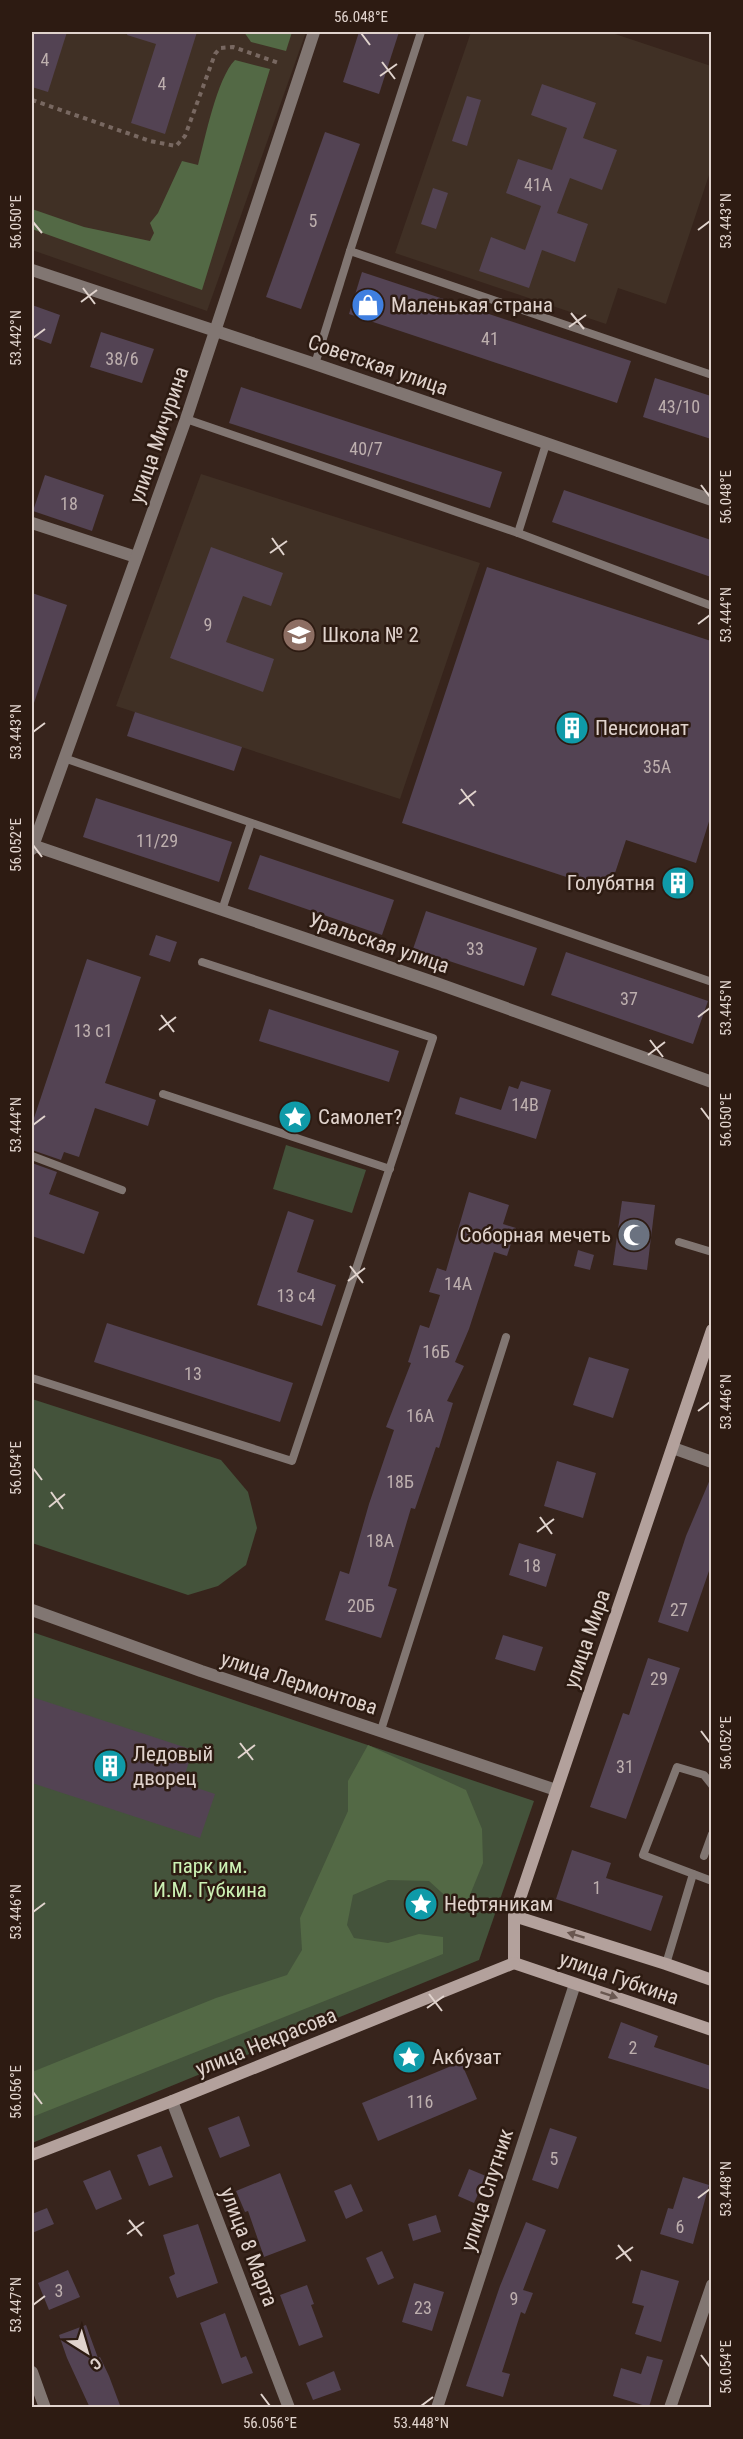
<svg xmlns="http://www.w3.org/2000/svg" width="743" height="2439" font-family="'Roboto Condensed',sans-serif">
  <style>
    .education { fill: #403025 }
    .green { fill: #44533b }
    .forest { fill: #536945 }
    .building { fill: #534353 }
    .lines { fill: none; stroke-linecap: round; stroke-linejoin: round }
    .path { stroke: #786861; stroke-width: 4; stroke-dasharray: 4.5 4.5; stroke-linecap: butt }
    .lane { stroke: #817672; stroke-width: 8 }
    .street { stroke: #817672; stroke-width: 12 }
    .secondary { stroke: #b3a19c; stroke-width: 12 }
    .oneway { fill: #695750 }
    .ticks { fill: none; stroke: #e0d3cd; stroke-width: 2 }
    .labels { text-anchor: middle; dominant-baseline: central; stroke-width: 5; stroke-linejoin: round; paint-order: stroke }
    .number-label { font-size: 18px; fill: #bdafae }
    .poi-label { font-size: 21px; fill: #e0d3cd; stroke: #2d1b12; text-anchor: start }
    .street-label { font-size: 21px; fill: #e0d3cd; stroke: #2d1b12 }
    .park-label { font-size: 21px; fill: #ccf1b4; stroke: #2d1b12 }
    .neatline { fill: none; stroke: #e0d3cd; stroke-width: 2 }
    .ticks-label { font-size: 15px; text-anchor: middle; fill: #e0d3cd }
  </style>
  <rect width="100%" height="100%" fill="#37241c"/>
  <!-- education -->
  <g class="education">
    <polygon points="32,32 306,32 207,311 32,250"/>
    <polygon points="471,32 609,32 711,66 711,169 666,304 618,288 606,324 395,253"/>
    <polygon points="201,474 480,563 400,799 116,706"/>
  </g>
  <!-- green -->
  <g class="green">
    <polygon points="286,1145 366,1170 352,1213 273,1189"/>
    <polygon points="32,1399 221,1460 248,1492 257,1528 246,1565 218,1586 188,1595 32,1543"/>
    <polygon points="32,1632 534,1801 479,1960 32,2143"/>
  </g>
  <!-- forest -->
  <g class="forest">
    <polygon points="244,32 292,32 286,51 251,42"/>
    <path d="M235 60 270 69 202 290 32 229V209L84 227 150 241 154 233 150 223 158 213 182 161 198 165C205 139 217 78 235 60Z"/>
    <polygon points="368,1745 466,1790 482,1829 483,1863 463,1912 429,1881 388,1880 353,1895 347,1925 354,1938 388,1943 419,1934 443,1937 443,1954 32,2117 32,2072 216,1998 287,1975 302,1950 300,1918 348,1811 348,1781"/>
  </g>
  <!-- building -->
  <g class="building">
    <polygon points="32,32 67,32 48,92 32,87"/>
    <polygon points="128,32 197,32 165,134 131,123 156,44 127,35"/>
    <polygon points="359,32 399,32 379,94 343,82"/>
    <polygon points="542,84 596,103 583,138 617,150 602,190 570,178 557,213 588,224 575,262 542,250 529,288 479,271 491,237 525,250 541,206 506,193 518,159 552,170 567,128 531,115"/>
    <polygon points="467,96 481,100 467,146 452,141"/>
    <polygon points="325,132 360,144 301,309 266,297"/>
    <polygon points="433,188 448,193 436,229 421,224"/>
    <polygon points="362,272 631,361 617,403 349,314"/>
    <polygon points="32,305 60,315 51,344 32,337"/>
    <polygon points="101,332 154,349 142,383 90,367"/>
    <polygon points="655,378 711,396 711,439 643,417"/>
    <polygon points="241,387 502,472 490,508 229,423"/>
    <polygon points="45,475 104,495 92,531 33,511"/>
    <polygon points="564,490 711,540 711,577 552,522"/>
    <polygon points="211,547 283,573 271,606 243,596 226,642 274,659 263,692 170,658"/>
    <polygon points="487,567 711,641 711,815 696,863 626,840 609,891 402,823"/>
    <polygon points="32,593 67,605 34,703 32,703"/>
    <polygon points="135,712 242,747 234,771 127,736"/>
    <polygon points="96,798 232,842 219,882 83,837"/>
    <polygon points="260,855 394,900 382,935 248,889"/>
    <polygon points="426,911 537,948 524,986 413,949"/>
    <polygon points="156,935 177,942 170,962 149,955"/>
    <polygon points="566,952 708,1001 693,1044 551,995"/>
    <polygon points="87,959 141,977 105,1083 156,1100 148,1126 95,1108 79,1157 64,1152 61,1160 32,1150 32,1124"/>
    <polygon points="269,1009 399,1051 389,1082 259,1041"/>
    <polygon points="521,1081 551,1090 536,1139 455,1114 460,1097 501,1110 509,1086 518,1089"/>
    <polygon points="32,1163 57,1172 49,1194 99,1212 84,1254 32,1236"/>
    <polygon points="469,1192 509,1205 503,1224 516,1228 507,1256 494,1252 469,1329 455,1362 464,1366 447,1401 453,1403 439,1448 436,1447 415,1509 411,1508 388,1586 397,1589 381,1638 325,1620 340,1571 349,1574 369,1504 394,1430 386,1427 411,1363 408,1362 420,1325 429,1328 440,1295 429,1292 437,1268 446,1271"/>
    <polygon points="622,1201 655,1205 647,1270 613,1265"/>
    <polygon points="288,1211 314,1220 297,1272 336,1285 322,1326 257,1305"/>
    <polygon points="578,1250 594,1255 590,1270 574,1266"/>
    <polygon points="107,1323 293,1383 280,1422 94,1362"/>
    <polygon points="589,1357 629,1369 613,1418 573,1405"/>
    <polygon points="557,1461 596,1473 583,1518 544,1506"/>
    <polygon points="711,1477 711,1565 688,1632 658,1622 686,1536"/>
    <polygon points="519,1543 556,1554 546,1587 509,1575"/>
    <polygon points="503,1635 543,1647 535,1671 495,1659"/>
    <polygon points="648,1658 680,1668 626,1819 590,1807 623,1713 629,1715"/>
    <polygon points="32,1697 193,1750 182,1783 215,1794 200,1838 32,1783"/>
    <polygon points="572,1850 611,1863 606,1878 663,1896 651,1931 556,1899"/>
    <polygon points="621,2022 658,2036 654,2047 711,2066 711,2090 608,2058"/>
    <polygon points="461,2062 477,2099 378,2141 362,2103"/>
    <polygon points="239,2116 250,2146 220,2158 208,2128"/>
    <polygon points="550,2128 577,2137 558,2189 532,2180"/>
    <polygon points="161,2146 173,2177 149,2186 137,2155"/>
    <polygon points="469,2169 486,2176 474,2203 458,2196"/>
    <polygon points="110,2170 122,2199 96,2210 83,2181"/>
    <polygon points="280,2173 306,2241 264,2257 248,2211 245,2212 236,2191"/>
    <polygon points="683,2177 709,2185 693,2244 660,2234 668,2208 673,2209"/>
    <polygon points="351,2184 363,2211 346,2219 334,2191"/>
    <polygon points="47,2208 54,2224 32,2233 32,2214"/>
    <polygon points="436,2215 441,2232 413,2241 408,2224"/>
    <polygon points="526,2222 546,2230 523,2290 533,2293 525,2314 521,2312 502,2372 510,2374 503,2397 466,2386 500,2286"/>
    <polygon points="198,2224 218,2283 177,2298 169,2277 175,2274 163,2235"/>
    <polygon points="382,2251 394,2278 378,2285 366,2258"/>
    <polygon points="68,2270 80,2297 49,2310 38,2283"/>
    <polygon points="641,2270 679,2281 661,2342 635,2334 644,2306 632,2303"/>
    <polygon points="414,2283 444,2292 432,2331 402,2322"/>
    <polygon points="307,2285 314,2304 311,2305 323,2337 299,2346 280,2295"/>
    <polygon points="225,2313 241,2358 246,2356 253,2373 222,2384 200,2323"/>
    <polygon points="86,2325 98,2358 100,2357 109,2376 121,2408 90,2408 67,2358 59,2335"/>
    <polygon points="647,2356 663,2360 649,2407 613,2396 621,2368 641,2374"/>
    <polygon points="334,2371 341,2390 313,2400 306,2383"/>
  </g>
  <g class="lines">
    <!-- path -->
    <polyline class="path" points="32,100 150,141 176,146 185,136 215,54 220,48 233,47 279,63"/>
    <!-- lane -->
    <g class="lane">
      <polyline points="421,32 350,251 712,375"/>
      <polyline points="315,364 350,251"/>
      <polyline points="186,419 518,533"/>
      <polyline points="546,444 518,533 712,606"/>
      <polyline points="64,758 712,982"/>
      <polyline points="222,910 251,823"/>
      <polyline points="163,1094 390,1169"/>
      <polyline points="32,1156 122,1190"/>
      <polyline points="679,1242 712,1252"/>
      <polyline points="32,1378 292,1461 433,1038 202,962"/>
      <polyline points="381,1730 506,1337"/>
      <polyline points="712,1785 704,1775 677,1767 643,1855 712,1881"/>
      <polyline points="704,1856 712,1834"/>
      <polyline points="666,1964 693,1874"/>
    </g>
    <!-- street -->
    <g class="street">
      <polyline points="32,270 315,364 712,500"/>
      <polyline points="32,523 136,557"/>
      <polyline points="32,845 439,984 712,1082"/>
      <polyline points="32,849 186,419 314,32"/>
      <polyline points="673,1448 712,1462"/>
      <polyline points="32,1610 201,1671 556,1790"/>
      <polyline points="172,2101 289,2408"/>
      <polyline points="32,2372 45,2408"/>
      <polyline points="437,2408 575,1984"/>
      <polyline points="670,2408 712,2285"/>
    </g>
    <!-- secondary -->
    <g class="secondary">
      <polyline points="514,1916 666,1964 712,1980"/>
      <polyline points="514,1963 514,1916 712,1330"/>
      <polyline points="514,1963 712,2030"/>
      <polyline points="32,2155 172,2101 514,1963"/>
    </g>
  </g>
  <!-- one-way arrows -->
  <defs><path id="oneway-solid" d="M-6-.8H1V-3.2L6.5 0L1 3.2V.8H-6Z" transform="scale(1.5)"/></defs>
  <g class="oneway">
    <use href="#oneway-solid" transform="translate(576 1935) rotate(-163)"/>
    <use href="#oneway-solid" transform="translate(609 1995) rotate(19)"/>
  </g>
  <!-- ticks -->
  <path class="ticks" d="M361 33 370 45M382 62 395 79M380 76 397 64M33 222 42 233M698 230 710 221M83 288 95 304M81 302 97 290M571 313 584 329M569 327 586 315M33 338 45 329M701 485 710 497M272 538 284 555M270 553 287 541M698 624 710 615M33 732 45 723M461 789 474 806M459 804 476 791M33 845 42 857M161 1015 174 1032M698 1017 710 1008M159 1030 176 1017M650 1040 663 1057M648 1055 665 1042M701 1108 710 1120M33 1125 45 1116M350 1266 363 1283M348 1281 365 1268M698 1411 710 1402M33 1468 42 1480M51 1492 63 1509M49 1507 65 1494M540 1517 552 1534M537 1532 554 1519M701 1731 710 1743M240 1743 253 1760M238 1758 255 1745M33 1912 45 1903M429 1994 442 2011M427 2008 444 1996M33 2092 42 2104M698 2198 710 2189M129 2220 142 2236M127 2234 144 2222M618 2245 631 2261M616 2259 633 2247M33 2305 45 2296M701 2355 710 2367M261 2394 270 2406M421 2406 433 2397"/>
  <!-- icons -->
  <defs>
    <symbol id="shop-disc" viewBox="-11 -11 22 22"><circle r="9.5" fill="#3f7fe0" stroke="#2d1b12"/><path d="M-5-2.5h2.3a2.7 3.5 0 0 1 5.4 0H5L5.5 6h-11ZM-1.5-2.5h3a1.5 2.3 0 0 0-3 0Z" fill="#fff"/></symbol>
    <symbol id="school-disc" viewBox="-11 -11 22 22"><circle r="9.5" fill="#8d6e63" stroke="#2d1b12"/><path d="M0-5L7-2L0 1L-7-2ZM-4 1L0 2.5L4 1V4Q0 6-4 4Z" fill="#fff"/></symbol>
    <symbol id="building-disc" viewBox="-11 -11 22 22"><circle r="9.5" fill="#0f9aa8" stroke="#2d1b12"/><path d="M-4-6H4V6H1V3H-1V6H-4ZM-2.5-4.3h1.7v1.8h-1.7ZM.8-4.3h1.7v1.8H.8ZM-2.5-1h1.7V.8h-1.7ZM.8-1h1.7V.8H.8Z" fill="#fff"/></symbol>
    <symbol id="sight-disc" viewBox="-11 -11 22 22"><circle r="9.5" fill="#0f9aa8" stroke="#2d1b12"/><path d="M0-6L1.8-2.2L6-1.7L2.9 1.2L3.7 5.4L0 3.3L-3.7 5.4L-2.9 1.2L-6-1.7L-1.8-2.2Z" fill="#fff"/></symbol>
    <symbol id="mosque-disc" viewBox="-11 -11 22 22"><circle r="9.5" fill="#6b7280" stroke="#2d1b12"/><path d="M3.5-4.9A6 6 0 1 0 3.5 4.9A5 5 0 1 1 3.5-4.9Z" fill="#fff"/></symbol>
  </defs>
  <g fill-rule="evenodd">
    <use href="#shop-disc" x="349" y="286" width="38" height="38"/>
    <use href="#school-disc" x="280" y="616" width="38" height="38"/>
    <use href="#building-disc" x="553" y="709" width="38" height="38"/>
    <use href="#building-disc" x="659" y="864" width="38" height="38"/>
    <use href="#sight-disc" x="276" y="1098" width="38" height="38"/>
    <use href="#mosque-disc" x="615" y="1216" width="38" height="38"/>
    <use href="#building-disc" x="91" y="1747" width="38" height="38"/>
    <use href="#sight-disc" x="402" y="1885" width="38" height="38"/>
    <use href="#sight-disc" x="390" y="2038" width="38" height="38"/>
  </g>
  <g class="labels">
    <!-- number labels -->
    <g class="number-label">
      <text x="45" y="59">4</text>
      <text x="162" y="83">4</text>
      <text x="538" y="184">41А</text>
      <text x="313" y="220">5</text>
      <text x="490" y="338">41</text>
      <text x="122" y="358">38/6</text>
      <text x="679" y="406">43/10</text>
      <text x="366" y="448">40/7</text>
      <text x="69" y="503">18</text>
      <text x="208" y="624">9</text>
      <text x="657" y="766">35А</text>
      <text x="157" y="840">11/29</text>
      <text x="475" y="948">33</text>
      <text x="629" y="998">37</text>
      <text x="93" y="1030">13 с1</text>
      <text x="525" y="1104">14В</text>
      <text x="458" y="1283">14А</text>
      <text x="296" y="1295">13 с4</text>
      <text x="436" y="1351">16Б</text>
      <text x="193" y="1373">13</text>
      <text x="420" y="1415">16А</text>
      <text x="400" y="1481">18Б</text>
      <text x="380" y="1540">18А</text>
      <text x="532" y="1565">18</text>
      <text x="361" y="1605">20Б</text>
      <text x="679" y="1609">27</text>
      <text x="659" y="1678">29</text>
      <text x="625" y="1766">31</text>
      <text x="597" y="1887">1</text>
      <text x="633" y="2047">2</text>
      <text x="420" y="2101">116</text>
      <text x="554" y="2158">5</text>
      <text x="680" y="2226">6</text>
      <text x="59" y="2290">3</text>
      <text x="514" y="2298">9</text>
      <text x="423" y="2307">23</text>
    </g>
    <!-- poi labels -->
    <g class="poi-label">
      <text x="391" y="305">Маленькая страна</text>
      <text x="322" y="635">Школа № 2</text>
      <text x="595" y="728">Пенсионат</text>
      <text x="655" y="883" text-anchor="end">Голубятня</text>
      <text x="318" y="1117">Самолет?</text>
      <text x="611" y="1235" text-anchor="end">Соборная мечеть</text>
      <text x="133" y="1754">Ледовый<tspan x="133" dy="24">дворец</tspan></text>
      <text x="444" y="1904">Нефтяникам</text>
      <text x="432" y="2057">Акбузат</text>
    </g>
    <!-- street labels -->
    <g class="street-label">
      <text transform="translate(378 365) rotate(19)">Советская улица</text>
      <text transform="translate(159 435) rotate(-71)">улица Мичурина</text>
      <text transform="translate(379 943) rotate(19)">Уральская улица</text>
      <text transform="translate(587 1639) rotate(-71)">улица Мира</text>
      <text transform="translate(299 1683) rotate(18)">улица Лермонтова</text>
      <text transform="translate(619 1978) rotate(19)">улица Губкина</text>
      <text transform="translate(266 2042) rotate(-22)">улица Некрасова</text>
      <text transform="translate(487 2190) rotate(-72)">улица Спутник</text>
      <text transform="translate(249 2247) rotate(69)">улица 8 Марта</text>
    </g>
    <!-- park labels -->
    <g class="park-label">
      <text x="210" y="1866">парк им.<tspan x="210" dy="24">И.М. Губкина</tspan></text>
    </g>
  </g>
  <!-- border -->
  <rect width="743" height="2439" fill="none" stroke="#2d1b12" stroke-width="66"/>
  <!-- north arrow -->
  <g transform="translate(87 2352) rotate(143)" stroke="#2d1b12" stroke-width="4.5" paint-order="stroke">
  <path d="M0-4.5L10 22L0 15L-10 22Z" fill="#e0d3cd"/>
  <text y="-9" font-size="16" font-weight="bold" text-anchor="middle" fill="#e0d3cd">С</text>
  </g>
  <rect x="33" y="33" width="677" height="2373" class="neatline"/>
  <g class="ticks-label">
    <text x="361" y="22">56.048°E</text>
    <text transform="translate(726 221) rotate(-90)" y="5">53.443°N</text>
    <text transform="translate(16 222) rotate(-90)" y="5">56.050°E</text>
    <text transform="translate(16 338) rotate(-90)" y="5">53.442°N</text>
    <text transform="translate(726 497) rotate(-90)" y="5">56.048°E</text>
    <text transform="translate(726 615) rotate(-90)" y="5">53.444°N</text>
    <text transform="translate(16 732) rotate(-90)" y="5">53.443°N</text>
    <text transform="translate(16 845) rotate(-90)" y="5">56.052°E</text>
    <text transform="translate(726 1008) rotate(-90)" y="5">53.445°N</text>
    <text transform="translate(726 1120) rotate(-90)" y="5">56.050°E</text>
    <text transform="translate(16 1125) rotate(-90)" y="5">53.444°N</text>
    <text transform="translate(726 1402) rotate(-90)" y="5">53.446°N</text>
    <text transform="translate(16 1468) rotate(-90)" y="5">56.054°E</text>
    <text transform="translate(726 1743) rotate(-90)" y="5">56.052°E</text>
    <text transform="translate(16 1912) rotate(-90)" y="5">53.446°N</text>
    <text transform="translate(16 2092) rotate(-90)" y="5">56.056°E</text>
    <text transform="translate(726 2189) rotate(-90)" y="5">53.448°N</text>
    <text transform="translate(16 2305) rotate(-90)" y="5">53.447°N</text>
    <text transform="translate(726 2367) rotate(-90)" y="5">56.054°E</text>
    <text x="270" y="2428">56.056°E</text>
    <text x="421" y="2428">53.448°N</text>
  </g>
</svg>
